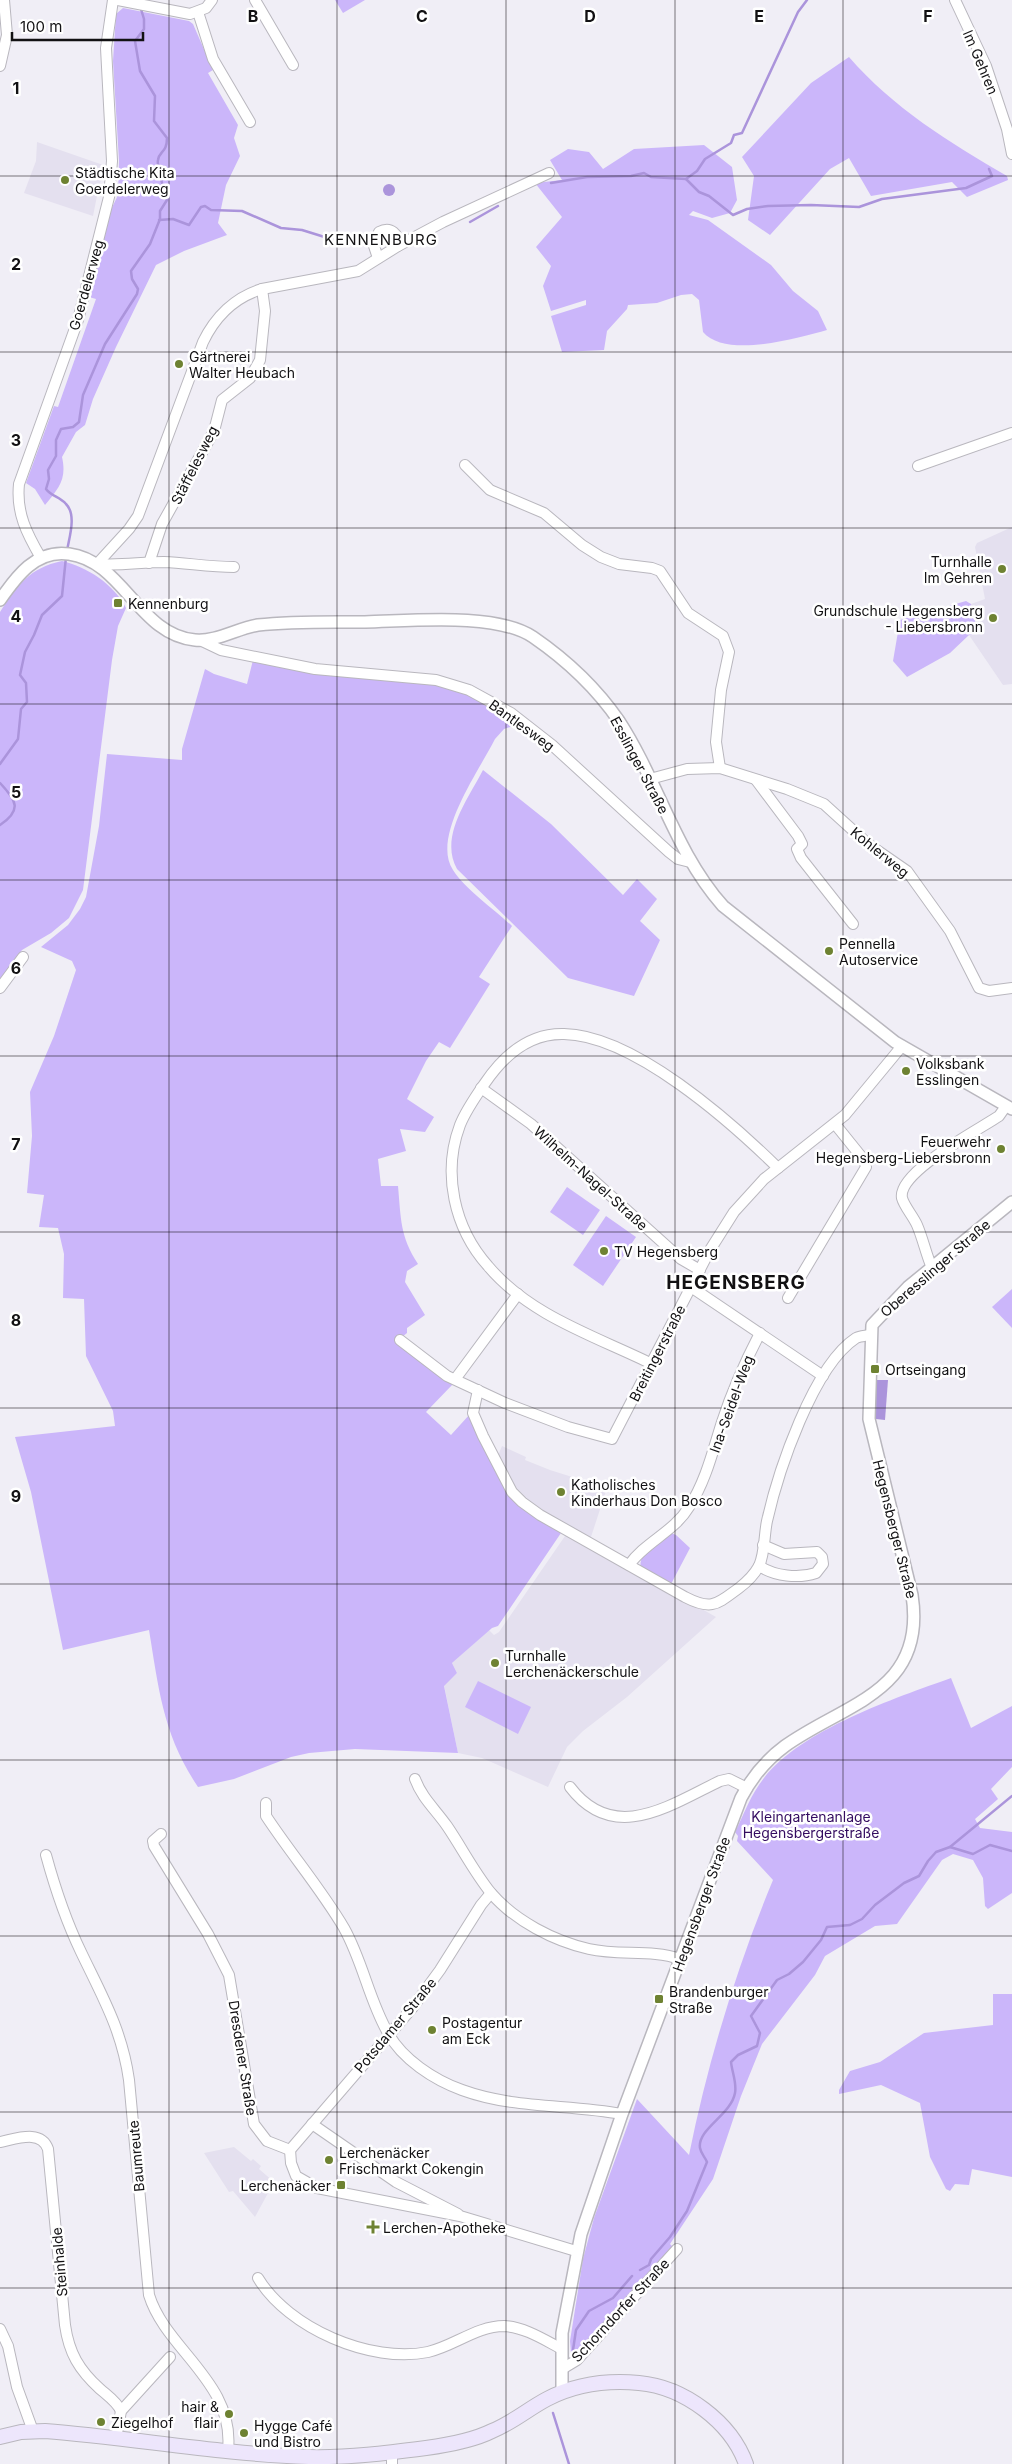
<svg xmlns="http://www.w3.org/2000/svg" width="1012" height="2464" font-family="Inter,sans-serif">
  <style>
    .built { fill: #e4e0ef }
    .green { fill: #cbb6fa }
    .water { fill: #ab94db }
    .lines { fill: none; stroke-linecap: round; stroke-linejoin: round }
    .stream { stroke: #ab94db; stroke-width: 2.5 }
    .minor-casing { stroke: #b9b7be; stroke-width: 12 }
    .tertiary-casing { stroke: #b9b7be; stroke-width: 14 }
    .secondary-casing { stroke: #b9b7be; stroke-width: 16 }
    .minor { stroke: #fff; stroke-width: 10 }
    .tertiary { stroke: #fff; stroke-width: 11 }
    .secondary { stroke: #ede6fc; stroke-width: 14 }
    .grid { fill: none; stroke: #121113; stroke-width: 1; stroke-opacity: 0.55 }
    .poi-dot { fill: #6e8232; stroke: #fff; stroke-width: 2 }
    .labels { text-anchor: middle; dominant-baseline: central; stroke-width: 5; stroke-linejoin: round; paint-order: stroke }
    .street-label { font-size: 14px; fill: #121113; stroke: #fff }
    .poi-label { font-size: 14px; fill: #121113; stroke: #fff; text-anchor: start }
    .park-label { font-size: 14px; fill: #340c60; stroke: #fff }
    .neighbourhood-label { font-size: 15px; letter-spacing: 1px; fill: #121113; stroke: #fff }
    .district-label { font-size: 19px; font-weight: bold; letter-spacing: 1px; fill: #121113; stroke: #fff }
    .grid-label { font-size: 16px; text-anchor: middle; font-weight: bold; fill: #121113; stroke: #fff; stroke-width: 5; stroke-linejoin: round; paint-order: stroke }
  </style>
  <rect width="100%" height="100%" fill="#f0eef6"/>
  <!-- built -->
  <g class="built">
    <polygon points="37,142 106,166 99,186 93,216 24,193 36,161"/>
    <polygon points="1012,527 1012,684 1003,685 969,635 978,633 971,604 985,599 975,547 977,543"/>
    <polygon points="502,1446 526,1457 525,1460 550,1470 607,1488 590,1540 518,1495 497,1458"/>
    <polygon points="572,1535 716,1617 627,1697 583,1731 567,1747 548,1787 482,1758 458,1753 444,1685 457,1673 452,1663 489,1630 494,1635 499,1632 565,1536"/>
    <polygon points="234,2147 251,2161 253,2159 261,2166 259,2169 274,2182 255,2217 233,2191 229,2192 204,2153"/>
  </g>
  <!-- green -->
  <g class="green">
    <polygon points="335,0 365,0 343,13"/>
    <path d="M123 8 189 21 193 24 213 70 208 73 238 125 234 138 240 156 226 185 218 223 227 235 184 251 156 265 116 347 93 399 85 425 76 432 62 457C67 479 59 488 45 505L35 489 26 483 54 406 58 407 96 299 89 297 109 214 118 195 119 161 113 61 116 14Z"/>
    <path d="M849 57C892 107 950 143 1007 176L1008 180 967 197 952 182 871 196 849 158 830 169 770 235 748 220 754 176 742 157 811 83Z"/>
    <path d="M704 145 732 167 737 200 730 213 712 218 693 211 689 215 708 220 771 265 793 291 818 311 827 330C798 338 726 359 703 332L699 300 692 294 681 295 657 303 628 305 627 309 607 331 604 350 562 352 551 316 586 305V300L551 311 543 286 551 266 536 247 562 217 535 183 562 180 550 160 568 149 589 152 603 169 634 149Z"/>
    <path d="M62 561C87 567 114 584 126 608L118 626 112 660 83 890 69 918 51 933 22 950 0 981V612C18 585 29 568 62 561Z"/>
    <polygon points="966,601 971,604 978,633 969,635 950,653 907,677 893,661 900,620"/>
    <path d="M253 660 442 683 482 699 519 724 504 729 495 739C479 771 431 837 453 870 465 889 495 910 512 926L479 977 490 984 450 1048 439 1042 426 1061 407 1099 434 1117 425 1132 400 1129 406 1151 378 1159 381 1186H398C401 1219 400 1236 418 1264L407 1271 405 1282 425 1315 407 1328V1333L402 1337 454 1383 426 1412 451 1435 470 1414 510 1494 560 1530 561 1533 498 1626 492 1628 452 1663 457 1673 444 1686 458 1753 355 1749 309 1753 291 1757 234 1779 198 1787C163 1735 159 1690 149 1630L63 1650 31 1492 15 1437 115 1426 113 1411 86 1356 84 1299 63 1298 64 1254 58 1228 39 1227 44 1195 27 1193 32 1136 30 1092 54 1036 76 970 72 961 41 947 68 925 80 909 86 897 99 826 107 754 182 760V749L205 669 214 674 247 684Z"/>
    <path d="M483 770 551 824 623 895 637 879 657 899 640 921 660 940 634 996 568 978 457 869C439 837 468 799 483 770Z"/>
    <polygon points="567,1187 600,1210 583,1235 550,1212"/>
    <polygon points="606,1216 636,1237 603,1286 573,1265"/>
    <polygon points="1012,1289 1012,1328 992,1307"/>
    <path d="M671 1533 676 1535 690 1548 670 1586 641 1568C637 1553 660 1542 671 1533Z"/>
    <path d="M951 1678 971 1728 1012 1706V1767L991 1789 998 1799 975 1819 980 1828 1012 1832V1893L988 1909 985 1906 983 1878 973 1860 953 1854 942 1860 897 1924 875 1926 825 1956 815 1975 762 2044 741 2096 713 2179 670 2244 674 2248 578 2356 571 2353 570 2341 583 2259 594 2218 637 2099 689 2155C708 2061 736 1969 773 1880L737 1841 738 1836 735 1832C744 1814 751 1794 764 1778 801 1730 895 1698 951 1678Z"/>
    <polygon points="478,1681 531,1707 518,1734 465,1707"/>
    <polygon points="993,1994 1012,1994 1012,2177 972,2169 969,2185 955,2184 950,2191 946,2189 930,2157 920,2103 881,2085 839,2094 839,2090 850,2071 880,2062 924,2033 993,2025"/>
  </g>
  <!-- water -->
  <g class="water">
    <circle cx="389" cy="190" r="6"/>
    <polygon points="876,1380 888,1380 885,1420 876,1419"/>
  </g>
  <g class="lines">
    <!-- stream -->
    <g class="stream">
      <polyline points="686,179 697,171 705,159 731,143 734,135 742,133 798,12 807,0"/>
      <polyline points="551,183 587,177 631,176 644,173 651,177 686,179 699,192 709,196 733,215 747,209 768,206 811,205 859,207 882,199 966,188 992,176 989,169"/>
      <polyline points="159,220 173,219 189,225 201,207 205,206 211,210 242,211 281,228 302,230 331,239"/>
      <polyline points="470,222 498,206"/>
      <path d="M67 551C69 538 77 515 66 504 60 497 51 496 46 489L49 479 48 470 56 456V440L61 429 73 427 79 422 83 395 105 344 137 294 138 289 132 279 131 271 150 244 160 219V211L167 200C165 191 156 168 158 160 159 151 167 153 167 138L154 121 155 96 140 71 135 41 144 29V19L140 6"/>
      <polyline points="0,764 18,739 21,709 27,702 26,683 20,675 25,652 34,635 42,615 62,596 66,557"/>
      <path d="M0 783C17 801 22 810 0 825"/>
      <polyline points="950,1847 1012,1796"/>
      <path d="M640 2270 649 2265 651 2259 670 2237 687 2211 707 2162C705 2157 701 2154 700 2148 697 2129 731 2115 735 2093 737 2083 732 2072 731 2062L738 2055 757 2046 760 2033 751 2016 777 1980 789 1974 803 1962 821 1940 827 1927 850 1925 862 1919 875 1905 904 1883 919 1876 928 1861 936 1852 950 1847 973 1854 990 1845 1012 1851"/>
      <polyline points="573,2350 576,2330 589,2311 613,2298 632,2276"/>
      <polyline points="553,2413 569,2464"/>
    </g>
    <defs>
      <g id="minor">
        <polyline points="118,0 190,14 206,8 212,0"/>
        <polyline points="255,0 293,65"/>
        <polyline points="955,0 986,66 1007,129 1012,154"/>
        <polyline points="198,12 213,59 250,122"/>
        <polyline points="0,66 7,35 4,0"/>
        <path d="M378 258 374 246 379 232C391 226 399 234 398 246"/>
        <polyline points="465,465 490,490 544,513 582,545 601,557 619,564 652,568 660,571 688,613 723,636 729,652 721,690 716,742 720,768"/>
        <polyline points="918,466 1012,433"/>
        <path d="M41 558C27 534 16 513 19 484L78 320 109 197 112 161 106 48 113 0"/>
        <polyline points="149,563 162,524 214,431 222,400 250,378 260,360 265,311 262,289"/>
        <path d="M97 564 129 529 138 516 203 342C215 317 235 297 262 289L358 271 398 246 443 222 549 173"/>
        <path d="M97 564C120 566 141 562 164 562 187 563 210 567 234 567"/>
        <polyline points="200,640 221,650 315,669 436,680 469,690 511,713 552,745 669,852 678,859 690,862"/>
        <polyline points="650,779 687,769 720,768 787,789 824,804 868,844 907,871 950,931 979,988 989,991 1012,988"/>
        <polyline points="756,780 798,836 802,844 797,849 801,858 853,924"/>
        <polyline points="0,988 23,957"/>
        <polyline points="481,1088 531,1124 681,1259 700,1270"/>
        <path d="M932 1268C926 1254 923 1239 917 1225 913 1216 904 1206 902 1198 897 1172 980 1129 999 1116L1006 1106"/>
        <polyline points="691,1287 823,1376"/>
        <polyline points="788,1298 866,1167 864,1160 835,1124"/>
        <polyline points="400,1340 447,1376 505,1403 568,1427 612,1439 710,1250 734,1212 764,1179 845,1115 902,1046"/>
        <path d="M652 1364C595 1336 530 1316 488 1266 454 1228 442 1173 460 1125 466 1110 476 1096 485 1083 504 1055 529 1033 564 1034 633 1035 730 1121 778 1168"/>
        <polyline points="456,1378 518,1294"/>
        <path d="M478 1390 473 1413 483 1436 512 1492 522 1502 540 1515 685 1597C712 1611 717 1604 739 1588 747 1582 754 1575 759 1566 765 1553 764 1535 767 1521 778 1472 813 1366 856 1338 860 1336 865 1336 870 1335"/>
        <path d="M629 1565C645 1542 674 1532 689 1507 706 1481 713 1450 722 1422 732 1391 745 1362 760 1333"/>
        <path d="M759 1566C775 1576 798 1579 816 1573L823 1564 822 1557 817 1552 784 1554 763 1545"/>
        <path d="M415 1779C422 1798 435 1809 447 1826 462 1848 474 1872 491 1893 515 1921 554 1941 589 1949 620 1956 651 1949 680 1959"/>
        <path d="M570 1787C614 1845 670 1805 720 1781L729 1779 747 1788"/>
        <path d="M266 1803V1816C291 1854 321 1889 344 1928 363 1962 369 2000 388 2033 402 2059 434 2080 462 2090 514 2109 569 2104 622 2114"/>
        <polyline points="161,1834 153,1841 154,1846 208,1934 229,1975 254,2124 267,2141 290,2150"/>
        <path d="M46 1855C55 1888 66 1921 81 1952 102 1996 122 2030 129 2080L149 2295C166 2350 235 2382 228 2450"/>
        <polyline points="312,2124 396,2182 458,2214"/>
        <path d="M0 2142C16 2139 41 2129 48 2149L65 2325C69 2353 79 2370 100 2389 108 2396 117 2402 121 2411"/>
        <polyline points="290,2150 413,2007 440,1970 481,1905 491,1893"/>
        <polyline points="290,2150 291,2163 296,2176 317,2188 460,2216 576,2251"/>
        <path d="M258 2278C288 2328 371 2364 428 2352 454 2346 477 2326 504 2326 524 2327 543 2339 560 2348"/>
        <polyline points="0,2329 8,2346 17,2387 33,2431"/>
        <polyline points="562,2369 577,2360 677,2249"/>
        <polyline points="116,2438 121,2411 170,2357"/>
        <polyline points="392,2452 392,2464"/>
      </g>
      <g id="tertiary">
        <path d="M0 600C16 577 36 549 69 554 123 561 139 635 195 640 216 642 238 628 258 625 293 621 329 622 365 622 410 621 496 612 533 637 565 659 597 689 619 721 658 781 675 852 723 906L895 1042 1012 1109"/>
        <path d="M562 2392V2333L581 2234 622 2114 741 1798C752 1777 766 1760 785 1746 845 1703 927 1692 912 1595L869 1419 872 1325 908 1287 1012 1202"/>
      </g>
      <path id="secondary" d="M0 2437 21 2432 45 2431C133 2438 221 2454 309 2457 348 2458 387 2453 426 2448 448 2445 472 2441 492 2431 512 2423 528 2409 547 2399 576 2384 607 2380 639 2383 684 2387 731 2422 746 2464"/>
    </defs>
    <!-- minor casing -->
    <use href="#minor" class="minor-casing"/>
    <!-- tertiary casing -->
    <use href="#tertiary" class="tertiary-casing"/>
    <!-- secondary casing -->
    <use href="#secondary" class="secondary-casing"/>
    <!-- minor -->
    <use href="#minor" class="minor"/>
    <!-- tertiary -->
    <use href="#tertiary" class="tertiary"/>
    <!-- secondary -->
    <use href="#secondary" class="secondary"/>
  </g>
  <!-- grid -->
  <path class="grid" d="M169 0V2464M337 0V2464M506 0V2464M675 0V2464M843 0V2464M0 176H1012M0 352H1012M0 528H1012M0 704H1012M0 880H1012M0 1056H1012M0 1232H1012M0 1408H1012M0 1584H1012M0 1760H1012M0 1936H1012M0 2112H1012M0 2288H1012"/>
  <!-- markers -->
  <g class="poi-dot">
    <circle cx="65" cy="180" r="5"/>
    <circle cx="179" cy="364" r="5"/>
    <circle cx="1002" cy="569" r="5"/>
    <rect x="113" y="598" width="10" height="10" rx="2.5"/>
    <circle cx="993" cy="618" r="5"/>
    <circle cx="829" cy="951" r="5"/>
    <circle cx="906" cy="1071" r="5"/>
    <circle cx="1001" cy="1149" r="5"/>
    <circle cx="604" cy="1251" r="5"/>
    <rect x="870" y="1364" width="10" height="10" rx="2.5"/>
    <circle cx="561" cy="1492" r="5"/>
    <circle cx="495" cy="1663" r="5"/>
    <rect x="654" y="1994" width="10" height="10" rx="2.5"/>
    <circle cx="432" cy="2030" r="5"/>
    <circle cx="329" cy="2160" r="5"/>
    <rect x="336" y="2180" width="10" height="10" rx="2.5"/>
    <path d="M370.5 2219.5h5v5h5v5h-5v5h-5v-5h-5v-5h5z"/>
    <circle cx="229" cy="2414" r="5"/>
    <circle cx="101" cy="2422" r="5"/>
    <circle cx="244" cy="2433" r="5"/>
  </g>
  <g class="labels">
    <!-- street labels -->
    <g class="street-label">
      <text transform="translate(981 62) rotate(67)">Im Gehren</text>
      <text transform="translate(86 285) rotate(-74)">Goerdelerweg</text>
      <text transform="translate(194 465) rotate(-63)">Stäffelesweg</text>
      <text transform="translate(522 725) rotate(36)">Bantlesweg</text>
      <text transform="translate(640 765) rotate(62)">Esslinger Straße</text>
      <text transform="translate(880 852) rotate(39)">Kohlerweg</text>
      <text transform="translate(591 1178) rotate(42)">Wilhelm-Nagel-Straße</text>
      <text transform="translate(935 1268) rotate(-41)">Oberesslinger Straße</text>
      <text transform="translate(657 1353) rotate(-63)">Breitingerstraße</text>
      <text transform="translate(731 1404) rotate(-70)">Ina-Seidel-Weg</text>
      <text transform="translate(895 1529) rotate(76)">Hegensberger Straße</text>
      <text transform="translate(701 1904) rotate(-70)">Hegensberger Straße</text>
      <text transform="translate(395 2025) rotate(-50)">Potsdamer Straße</text>
      <text transform="translate(243 2058) rotate(81)">Dresdener Straße</text>
      <text transform="translate(136 2156) rotate(-95)">Baumreute</text>
      <text transform="translate(59 2262) rotate(-95)">Steinhalde</text>
      <text transform="translate(620 2310) rotate(-47)">Schorndorfer Straße</text>
    </g>
    <!-- poi labels -->
    <g class="poi-label">
      <text x="75" y="172">Städtische Kita<tspan x="75" dy="16">Goerdelerweg</tspan></text>
      <text x="189" y="356">Gärtnerei<tspan x="189" dy="16">Walter Heubach</tspan></text>
      <text x="992" y="561" text-anchor="end">Turnhalle<tspan x="992" dy="16">Im Gehren</tspan></text>
      <text x="128" y="603">Kennenburg</text>
      <text x="983" y="610" text-anchor="end">Grundschule Hegensberg<tspan x="983" dy="16">- Liebersbronn</tspan></text>
      <text x="839" y="943">Pennella<tspan x="839" dy="16">Autoservice</tspan></text>
      <text x="916" y="1063">Volksbank<tspan x="916" dy="16">Esslingen</tspan></text>
      <text x="991" y="1141" text-anchor="end">Feuerwehr<tspan x="991" dy="16">Hegensberg-Liebersbronn</tspan></text>
      <text x="614" y="1251">TV Hegensberg</text>
      <text x="885" y="1369">Ortseingang</text>
      <text x="571" y="1484">Katholisches<tspan x="571" dy="16">Kinderhaus Don Bosco</tspan></text>
      <text x="505" y="1655">Turnhalle<tspan x="505" dy="16">Lerchenäckerschule</tspan></text>
      <text x="669" y="1991">Brandenburger<tspan x="669" dy="16">Straße</tspan></text>
      <text x="442" y="2022">Postagentur<tspan x="442" dy="16">am Eck</tspan></text>
      <text x="339" y="2152">Lerchenäcker<tspan x="339" dy="16">Frischmarkt Cokengin</tspan></text>
      <text x="331" y="2185" text-anchor="end">Lerchenäcker</text>
      <text x="383" y="2227">Lerchen-Apotheke</text>
      <text x="219" y="2406" text-anchor="end">hair &amp;<tspan x="219" dy="16">flair</tspan></text>
      <text x="111" y="2422">Ziegelhof</text>
      <text x="254" y="2425">Hygge Café<tspan x="254" dy="16">und Bistro</tspan></text>
    </g>
    <!-- park labels -->
    <g class="park-label">
      <text x="811" y="1816">Kleingartenanlage<tspan x="811" dy="16">Hegensbergerstraße</tspan></text>
    </g>
    <!-- neighbourhood labels -->
    <g class="neighbourhood-label">
      <text x="381" y="239">KENNENBURG</text>
    </g>
    <!-- district labels -->
    <g class="district-label">
      <text x="736" y="1282">HEGENSBERG</text>
    </g>
  </g>
  <g class="grid-label">
    <text x="253" y="22">B</text>
    <text x="422" y="22">C</text>
    <text x="590" y="22">D</text>
    <text x="759" y="22">E</text>
    <text x="928" y="22">F</text>
    <text x="16" y="94">1</text>
    <text x="16" y="270">2</text>
    <text x="16" y="446">3</text>
    <text x="16" y="622">4</text>
    <text x="16" y="798">5</text>
    <text x="16" y="974">6</text>
    <text x="16" y="1150">7</text>
    <text x="16" y="1326">8</text>
    <text x="16" y="1502">9</text>
  </g>
  <!-- scale -->
  <path d="M12 32v8h131v-8" fill="none" stroke="#121113" stroke-width="2.5"/>
  <text x="20" y="32" font-size="15" fill="#121113" stroke="#ffffff" stroke-width="4" paint-order="stroke">100 m</text>
</svg>
